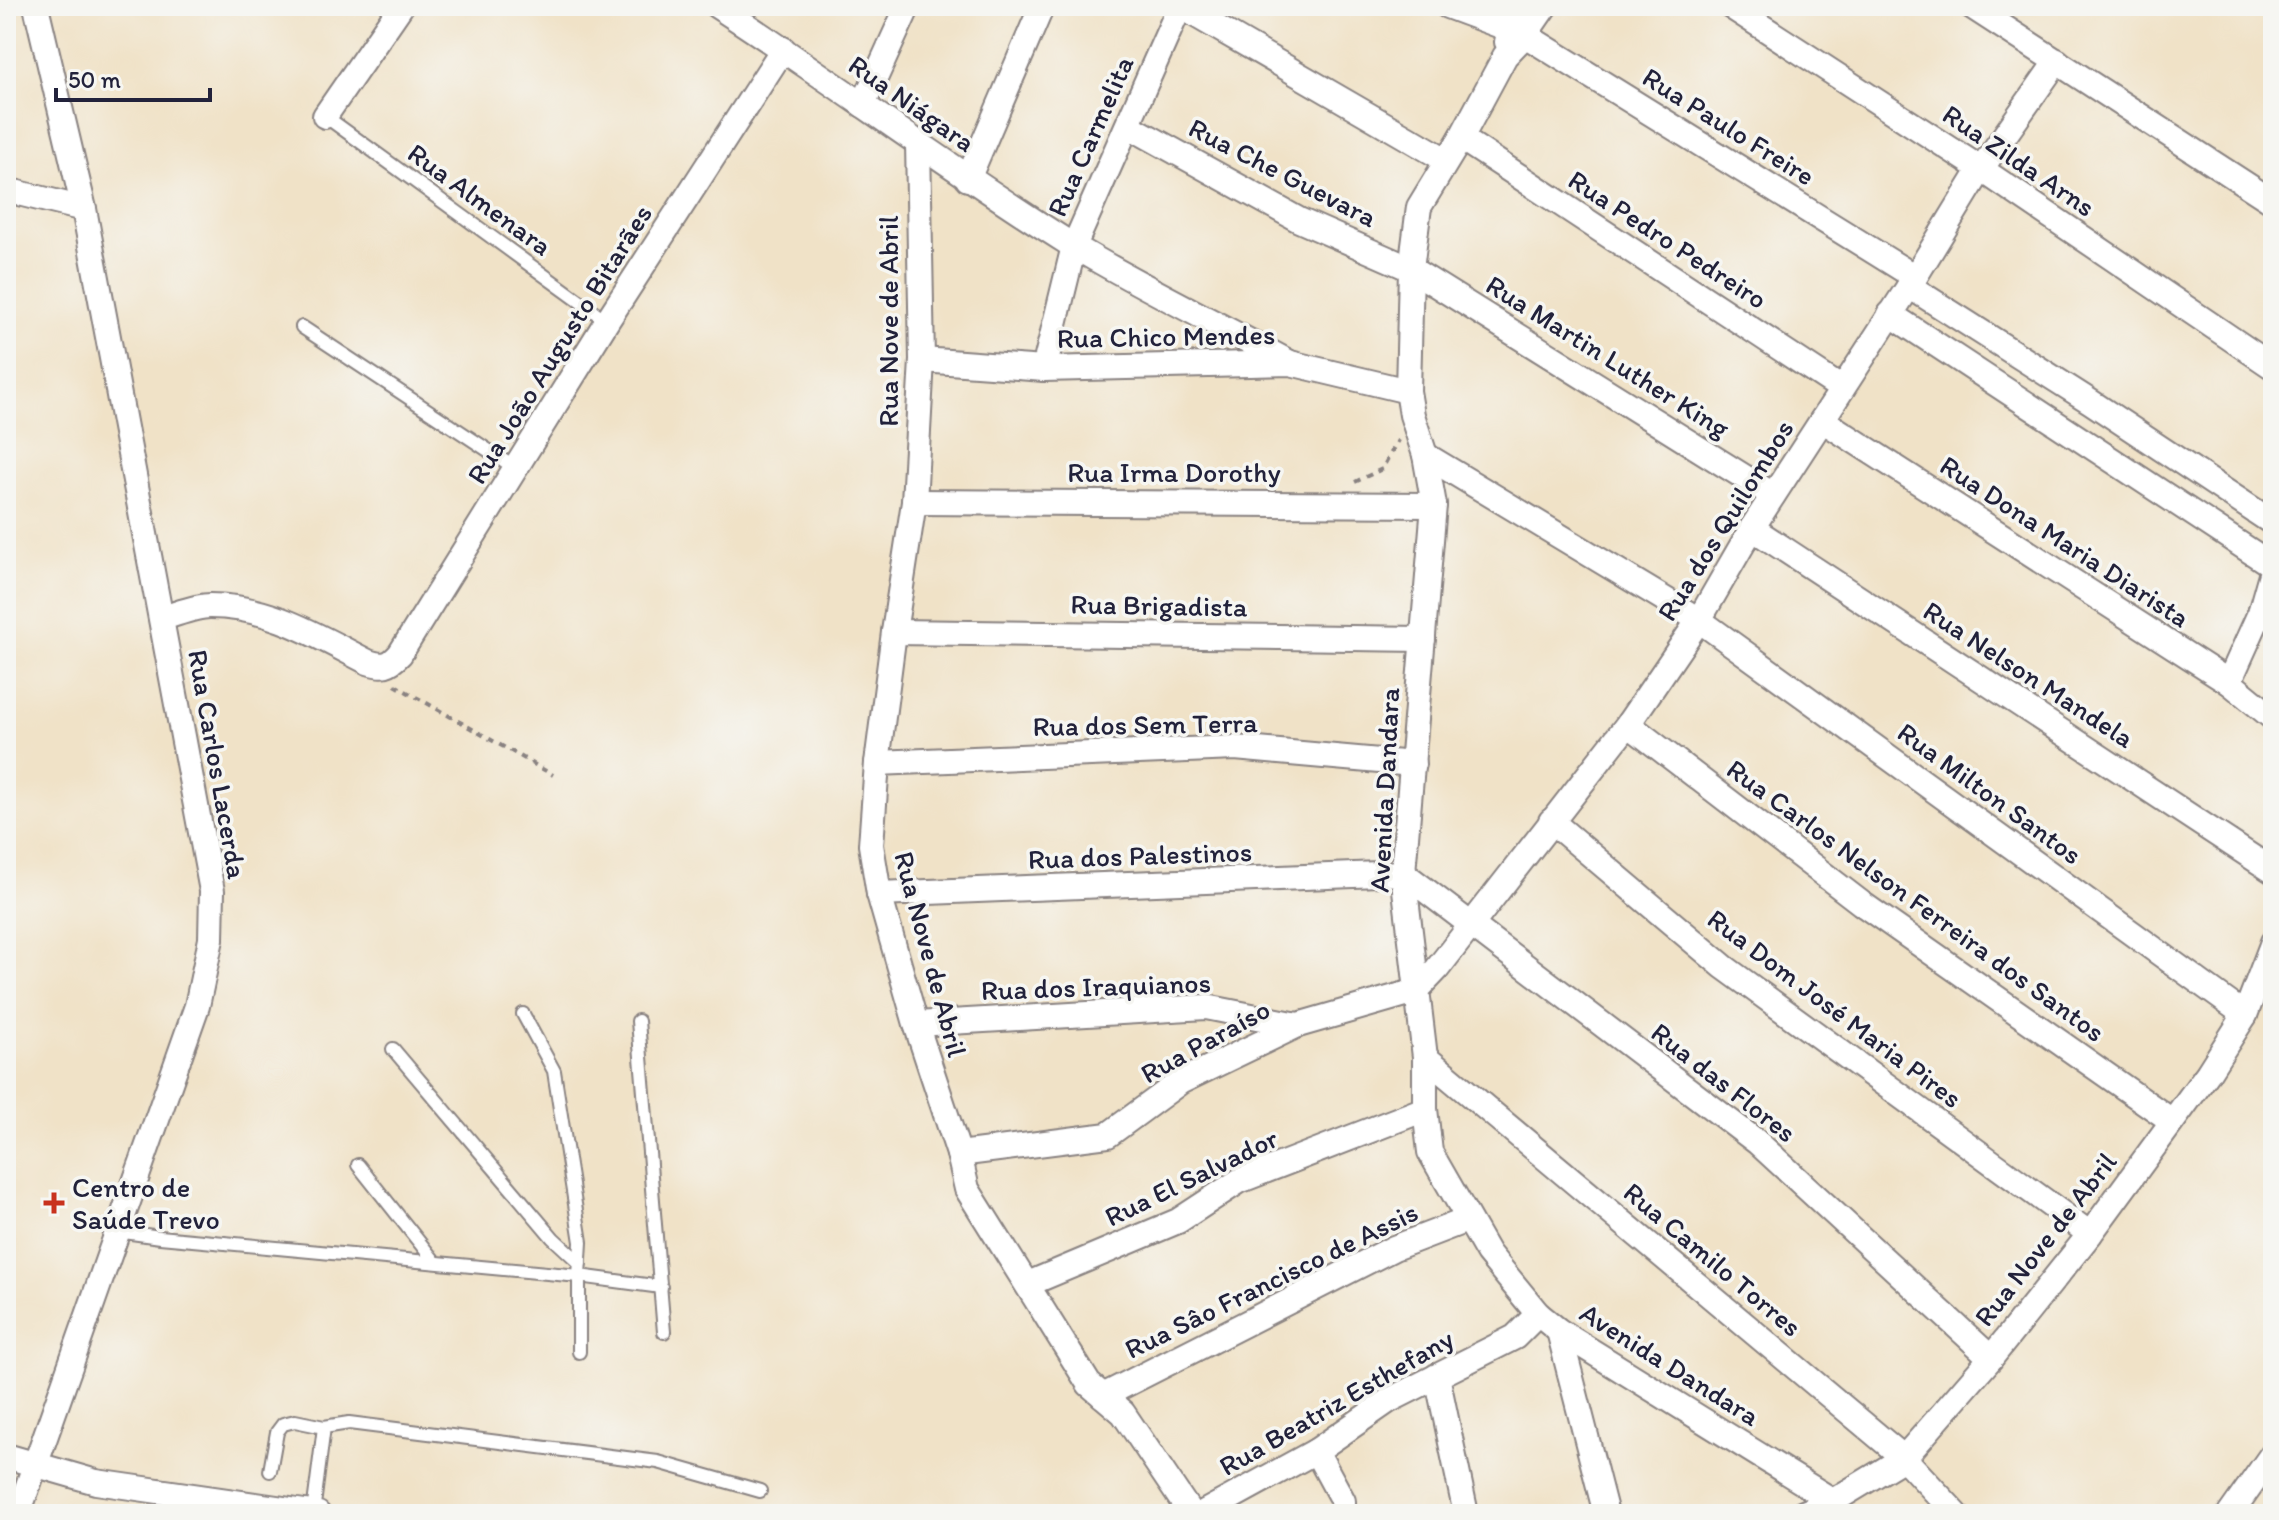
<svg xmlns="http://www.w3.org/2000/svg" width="2279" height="1520" font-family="Itim,sans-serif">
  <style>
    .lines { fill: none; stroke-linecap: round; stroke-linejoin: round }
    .lane-casing { stroke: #898281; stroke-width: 16 }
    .street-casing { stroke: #898281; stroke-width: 28 }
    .path { stroke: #898281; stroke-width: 4; stroke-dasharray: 6 6; stroke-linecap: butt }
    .lane { stroke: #fff; stroke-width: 12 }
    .street { stroke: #fff; stroke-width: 24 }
    .poi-dot { fill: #c8321e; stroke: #f6f6f2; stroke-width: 3 }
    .labels { text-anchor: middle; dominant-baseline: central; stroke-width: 7; stroke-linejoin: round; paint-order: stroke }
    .street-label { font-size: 28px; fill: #22223b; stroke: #f6f6f2 }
    .poi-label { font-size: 28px; fill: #22223b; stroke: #f6f6f2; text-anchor: start }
  </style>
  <rect width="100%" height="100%" fill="#f6f6f2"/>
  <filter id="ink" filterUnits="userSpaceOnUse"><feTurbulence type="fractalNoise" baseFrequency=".0125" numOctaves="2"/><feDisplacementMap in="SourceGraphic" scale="16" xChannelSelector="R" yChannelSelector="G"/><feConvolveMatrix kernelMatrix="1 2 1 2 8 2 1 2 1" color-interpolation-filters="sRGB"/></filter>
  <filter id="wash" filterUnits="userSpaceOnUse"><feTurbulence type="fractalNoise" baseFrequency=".006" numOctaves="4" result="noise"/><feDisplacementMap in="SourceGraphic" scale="32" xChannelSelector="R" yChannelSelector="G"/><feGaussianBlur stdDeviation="1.8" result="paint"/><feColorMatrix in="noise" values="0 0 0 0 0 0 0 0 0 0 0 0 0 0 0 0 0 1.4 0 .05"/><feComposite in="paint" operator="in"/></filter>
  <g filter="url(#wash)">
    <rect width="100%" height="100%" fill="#f0e2c7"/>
  </g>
  <g filter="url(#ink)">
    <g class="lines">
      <defs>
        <g id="lane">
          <polyline points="325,116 607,321"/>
          <polyline points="302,327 515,468"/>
          <polyline points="638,1021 664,1332"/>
          <polyline points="393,1049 553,1238 580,1263"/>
          <polyline points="358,1165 435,1262"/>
          <polyline points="117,1231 160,1237 579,1276 581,1242 554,1071 523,1014"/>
          <polyline points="579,1352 579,1276 661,1287"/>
          <polyline points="270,1471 277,1432 283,1424 295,1421 324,1427"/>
          <polyline points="313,1513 324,1427 349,1423 658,1462 760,1491"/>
        </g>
        <g id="street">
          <path d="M717 6C836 83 950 169 1070 244 1141 287 1217 323 1290 363"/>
          <polyline points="1447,6 1525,35 1915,277"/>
          <polyline points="1545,6 1525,35 1505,56 1461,138 1419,207 1411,269 1408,391 1412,415 1425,455 1434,505 1403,873 1425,1057 1425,1109 1430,1152 1488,1253 1538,1314 1559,1331 1833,1501"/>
          <polyline points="1730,6 1981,169 2273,367"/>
          <polyline points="1971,6 2273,202"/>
          <polyline points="1507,42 1510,29 1520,6"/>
          <polyline points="863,105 908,6"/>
          <polyline points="325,116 401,6"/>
          <polyline points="1129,126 1299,220 1411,269 1773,495"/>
          <polyline points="1461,138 1842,389"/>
          <polyline points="918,143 922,360 914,502 894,632 877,763 871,845 879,894 916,1024 959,1154 967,1189 1089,1384 1123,1413 1191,1514"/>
          <polyline points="968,179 1042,6"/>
          <polyline points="6,190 84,209"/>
          <polyline points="1909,286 2091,402 2273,523"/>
          <polyline points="1890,314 2273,566"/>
          <polyline points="922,360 1044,369 1290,363 1408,391"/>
          <polyline points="1044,369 1074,246 1180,6 1446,160"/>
          <polyline points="1822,420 2229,682 2273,718"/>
          <polyline points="1425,455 1699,620 2245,1015"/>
          <polyline points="914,502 1434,505"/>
          <polyline points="1752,528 2273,871"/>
          <path d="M162 618C177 614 195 606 210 606 269 606 317 636 368 662 383 667 389 666 400 654L607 321 783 49"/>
          <polyline points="894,632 1423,639"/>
          <polyline points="2229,682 2260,613 2273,567"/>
          <polyline points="1628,724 1861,903 2172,1121"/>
          <polyline points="877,763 1235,748 1413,764"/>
          <polyline points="1551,821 1724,967 2090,1234"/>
          <polyline points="879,894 1403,873 1757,1142 1991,1358"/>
          <polyline points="916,1024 1206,1007 1298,1025 1416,991 1437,969 1628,724 1699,620 1752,528 1915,277 1981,169 2057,61"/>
          <polyline points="1425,1057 1904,1458 1956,1514"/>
          <polyline points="959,1154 1108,1135 1180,1082 1298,1025"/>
          <polyline points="1028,1284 1178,1221 1239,1181 1425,1109"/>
          <polyline points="1559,1331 1606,1514"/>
          <polyline points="1437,1376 1466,1514"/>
          <polyline points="1103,1396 1394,1248 1467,1220"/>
          <polyline points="1316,1451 1343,1501 1343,1514"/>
          <polyline points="6,1456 96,1482 318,1514"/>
          <polyline points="18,1514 197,1006 211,939 212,891 84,209 36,6"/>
          <polyline points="1201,1514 1316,1451 1388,1401 1515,1337 1538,1314"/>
          <polyline points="1801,1514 1833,1501 1904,1458 1991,1358 2090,1234 2208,1073 2245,1015 2273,942"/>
          <polyline points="2230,1514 2273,1453"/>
        </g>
      </defs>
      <!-- lane casing -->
      <use href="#lane" class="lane-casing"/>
      <!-- street casing -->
      <use href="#street" class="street-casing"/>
      <!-- path -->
      <g class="path">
        <polyline points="1355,482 1382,469 1398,440"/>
        <polyline points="395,685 553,775"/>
      </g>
      <!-- lane -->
      <use href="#lane" class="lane"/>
      <!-- street -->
      <use href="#street" class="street"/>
    </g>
  </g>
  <!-- markers -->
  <path class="poi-dot" d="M50 1191h8v8h8v8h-8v8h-8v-8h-8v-8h8z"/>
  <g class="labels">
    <!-- street labels -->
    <g class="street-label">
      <text transform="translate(912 103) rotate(35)">Rua Niágara</text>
      <text transform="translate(1729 126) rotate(32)">Rua Paulo Freire</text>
      <text transform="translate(1090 136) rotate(-66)">Rua Carmelita</text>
      <text transform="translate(2019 160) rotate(34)">Rua Zilda Arns</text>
      <text transform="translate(1283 172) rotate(27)">Rua Che Guevara</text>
      <text transform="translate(480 199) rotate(36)">Rua Almenara</text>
      <text transform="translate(1668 239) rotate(33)">Rua Pedro Pedreiro</text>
      <text transform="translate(888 321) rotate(-90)">Rua Nove de Abril</text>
      <text transform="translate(1166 336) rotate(-1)">Rua Chico Mendes</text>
      <text transform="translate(559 344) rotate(-58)">Rua João Augusto Bitarães</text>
      <text transform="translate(1608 356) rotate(32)">Rua Martin Luther King</text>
      <text x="1174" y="472">Rua Irma Dorothy</text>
      <text transform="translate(1725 520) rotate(-58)">Rua dos Quilombos</text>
      <text transform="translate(2065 541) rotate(33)">Rua Dona Maria Diarista</text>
      <text transform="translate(1159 605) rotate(1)">Rua Brigadista</text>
      <text transform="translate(2029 674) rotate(33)">Rua Nelson Mandela</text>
      <text transform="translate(1145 724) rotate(-1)">Rua dos Sem Terra</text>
      <text transform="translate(218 764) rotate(80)">Rua Carlos Lacerda</text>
      <text transform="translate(1384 790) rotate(-87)">Avenida Dandara</text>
      <text transform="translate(1990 793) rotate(36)">Rua Milton Santos</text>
      <text transform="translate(1140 855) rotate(-2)">Rua dos Palestinos</text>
      <text transform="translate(1916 900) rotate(36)">Rua Carlos Nelson Ferreira dos Santos</text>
      <text transform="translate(931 954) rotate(75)">Rua Nove de Abril</text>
      <text transform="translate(1096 986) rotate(-2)">Rua dos Iraquianos</text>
      <text transform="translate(1835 1008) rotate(37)">Rua Dom José Maria Pires</text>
      <text transform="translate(1205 1041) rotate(-29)">Rua Paraíso</text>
      <text transform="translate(1724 1082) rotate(38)">Rua das Flores</text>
      <text transform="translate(1191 1177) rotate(-26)">Rua El Salvador</text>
      <text transform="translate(2045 1239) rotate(-52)">Rua Nove de Abril</text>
      <text transform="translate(1713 1259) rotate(40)">Rua Camilo Torres</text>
      <text transform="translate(1271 1280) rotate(-26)">Rua Sâo Francisco de Assis</text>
      <text transform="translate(1670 1364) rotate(32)">Avenida Dandara</text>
      <text transform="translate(1336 1402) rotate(-30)">Rua Beatriz Esthefany</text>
    </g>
    <!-- poi labels -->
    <g class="poi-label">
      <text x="72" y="1187">Centro de<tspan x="72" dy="32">Saúde Trevo</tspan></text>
    </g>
  </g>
  <!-- margin -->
  <rect width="2279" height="1520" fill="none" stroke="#f6f6f2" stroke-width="32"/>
  <!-- scale -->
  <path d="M56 88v12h154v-12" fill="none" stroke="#22223b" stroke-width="4"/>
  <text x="68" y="88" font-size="24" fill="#22223b" stroke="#f6f6f2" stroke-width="6" paint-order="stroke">50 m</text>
</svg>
